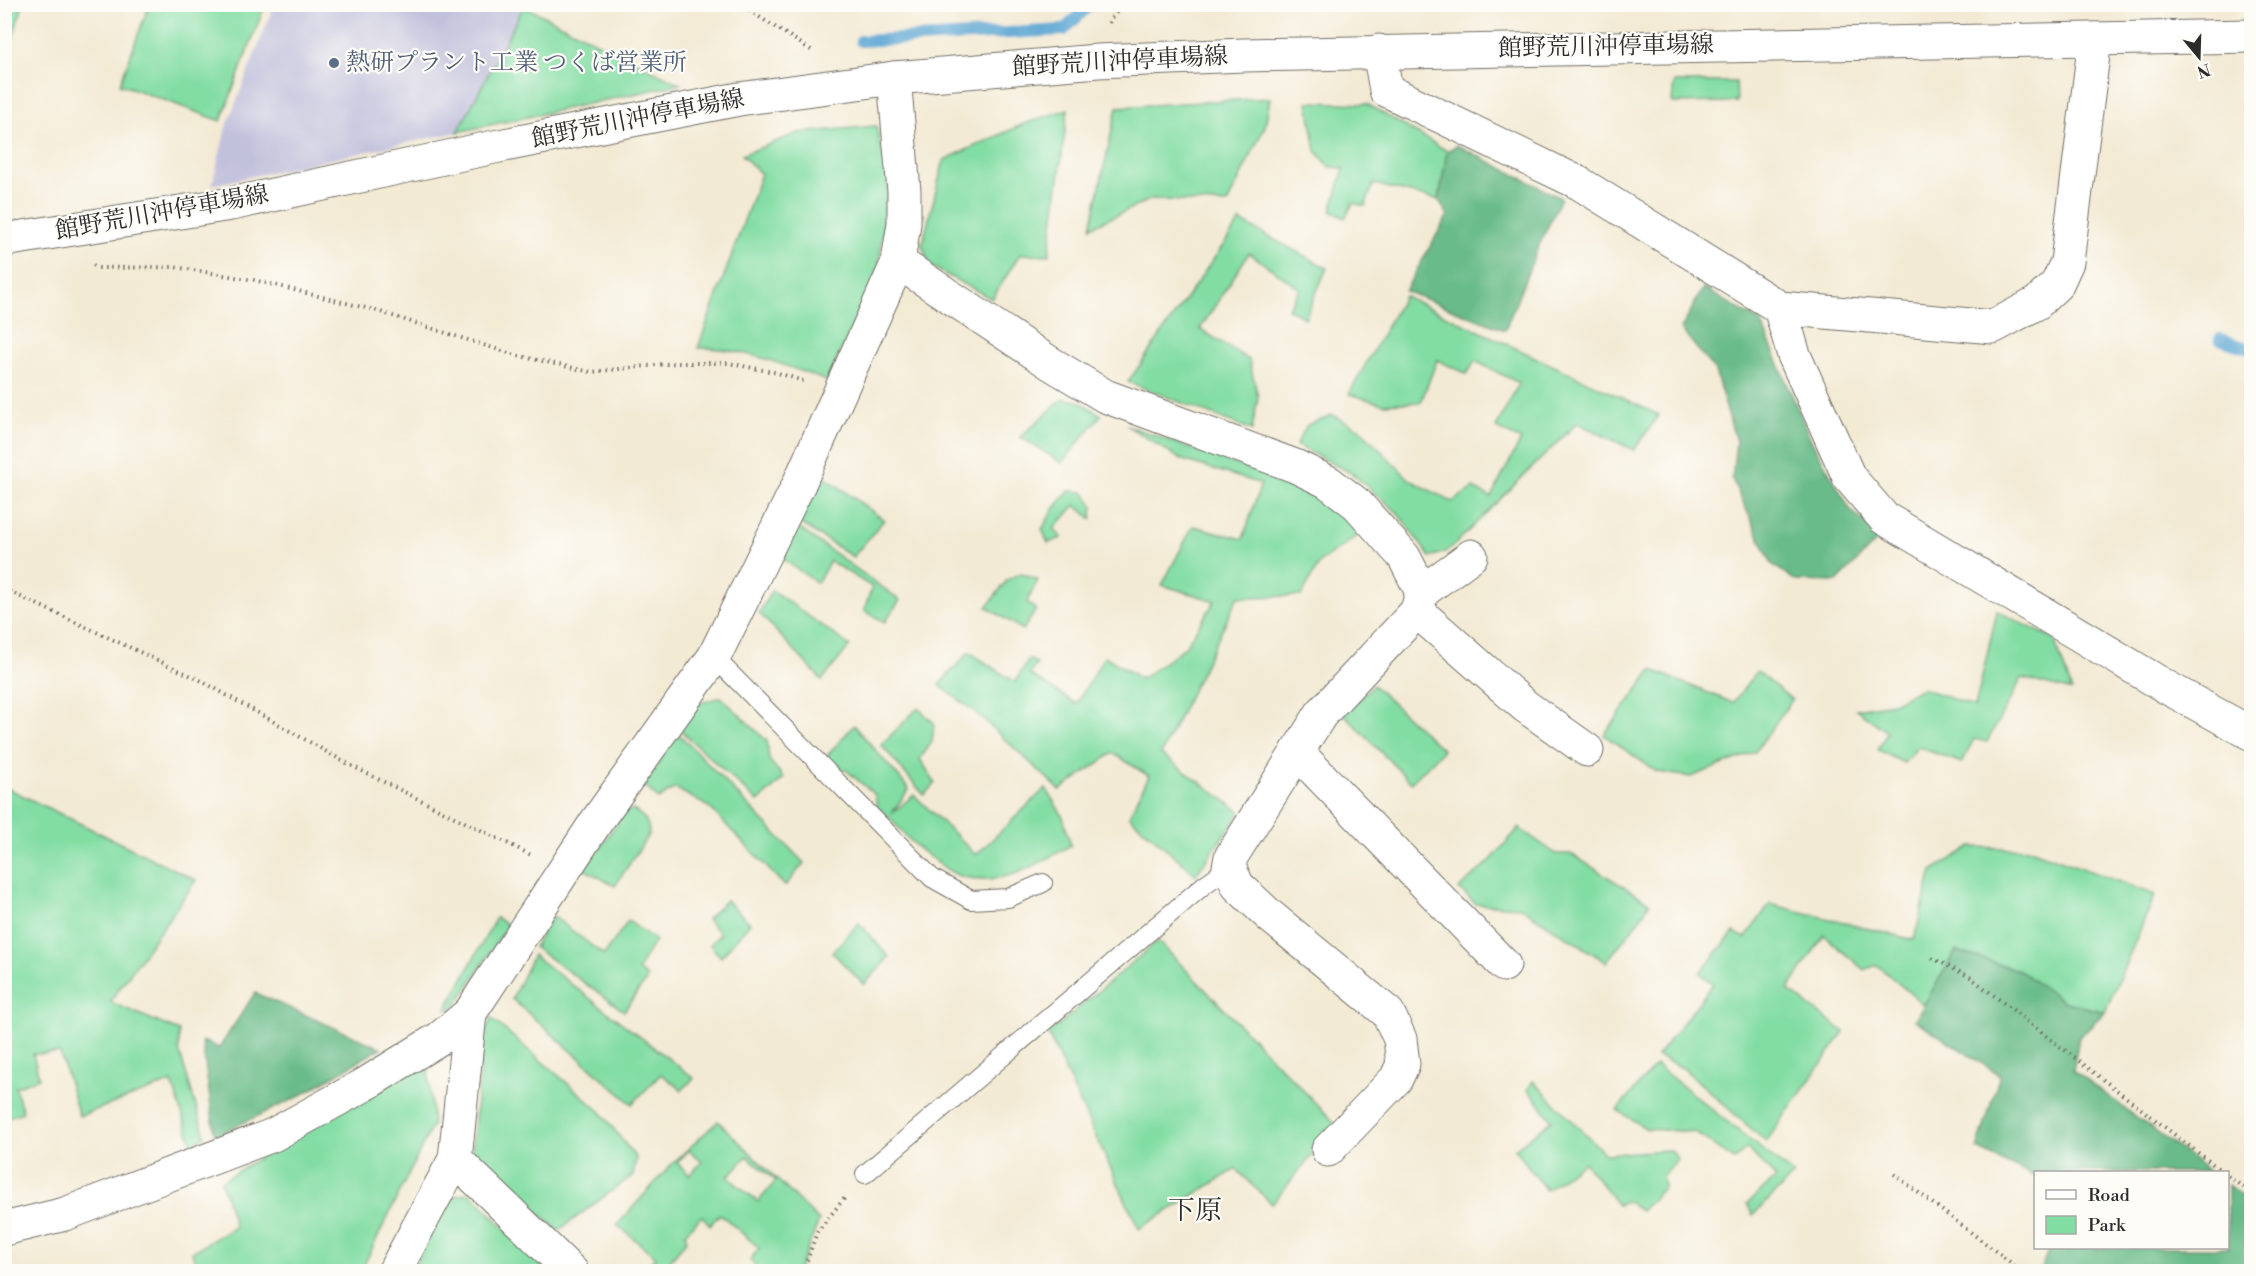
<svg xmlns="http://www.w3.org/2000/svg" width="2256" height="1276" font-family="'Libre Bodoni','Noto Serif JP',serif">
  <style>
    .industrial { fill: #c2c1dc }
    .green { fill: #82dda3; stroke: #568467; stroke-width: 1.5; fill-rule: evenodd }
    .forest { fill: #69bc89; stroke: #4a745a; stroke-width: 1.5 }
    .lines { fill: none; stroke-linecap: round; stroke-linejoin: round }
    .stream { stroke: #5ba6d3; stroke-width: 12 }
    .lane-casing { stroke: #716e66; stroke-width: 20 }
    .street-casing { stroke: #716e66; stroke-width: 35 }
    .secondary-casing { stroke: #716e66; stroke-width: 35 }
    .path { stroke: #716e66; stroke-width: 4; stroke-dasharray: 1.5 4.5; stroke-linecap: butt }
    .lane { stroke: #fff; stroke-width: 18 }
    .street { stroke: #fff; stroke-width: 33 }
    .secondary { stroke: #fff; stroke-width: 33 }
    .service-dot { fill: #5c6f8a; stroke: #fdfcf7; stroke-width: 2 }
    .labels { text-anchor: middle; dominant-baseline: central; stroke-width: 4.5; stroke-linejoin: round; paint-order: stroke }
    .street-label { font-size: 24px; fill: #2b2b2b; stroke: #fdfcf7 }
    .service-label { font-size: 24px; fill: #4e5e75; stroke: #fdfcf7; text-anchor: start }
    .quarter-label { font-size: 27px; fill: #2b2b2b; stroke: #fdfcf7 }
  </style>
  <rect width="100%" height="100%" fill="#fdfcf7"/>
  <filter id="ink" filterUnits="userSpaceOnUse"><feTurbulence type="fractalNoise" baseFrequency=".0167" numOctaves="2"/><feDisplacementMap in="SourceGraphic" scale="12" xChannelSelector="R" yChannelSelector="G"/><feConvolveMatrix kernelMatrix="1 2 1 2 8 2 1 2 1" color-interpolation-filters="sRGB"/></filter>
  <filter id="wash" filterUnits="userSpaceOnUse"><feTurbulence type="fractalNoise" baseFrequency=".008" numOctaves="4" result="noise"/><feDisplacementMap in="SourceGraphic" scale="24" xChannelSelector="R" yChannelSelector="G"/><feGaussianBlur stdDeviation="1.35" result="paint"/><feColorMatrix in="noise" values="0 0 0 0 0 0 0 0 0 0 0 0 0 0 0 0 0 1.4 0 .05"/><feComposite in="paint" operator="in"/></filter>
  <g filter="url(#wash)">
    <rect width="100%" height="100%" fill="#f3ead4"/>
    <!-- industrial -->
    <polygon class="industrial" points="520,4 524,6 458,132 212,185 226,128 274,5"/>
    <!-- green -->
    <g class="green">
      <polygon points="5,4 23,5 5,62 4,5"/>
      <polygon points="149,5 265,5 221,121 120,84"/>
      <polygon points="524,6 680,84 458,132"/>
      <polygon points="1674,82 1736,82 1737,102 1672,103"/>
      <polygon points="1270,98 1265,126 1227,204 1152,199 1091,227 1117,107"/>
      <polygon points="1308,102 1367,104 1447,151 1439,200 1374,184 1365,206 1353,203 1345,218 1331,211 1344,168 1330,167 1316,151"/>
      <polygon points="1068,109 1049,255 1020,254 992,299 930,266 922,245 944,160 1024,124"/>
      <path d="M876 126 889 178 878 271 827 381C786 366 742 347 698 348L761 174 742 155 798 133Z"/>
      <polygon points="1240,221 1327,268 1305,318 1288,309 1300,289 1249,253 1200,329 1249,360 1258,397 1252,430 1128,382"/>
      <polygon points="1404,296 1659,415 1634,450 1577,423 1448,551 1430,557 1397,512 1351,473 1296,445 1307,425 1332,415 1359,428 1410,480 1452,502 1473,488 1491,497 1521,440 1496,428 1519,383 1475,361 1467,374 1437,360 1421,402 1383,404 1349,394"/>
      <polygon points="1063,399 1079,401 1101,415 1062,463 1020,437"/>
      <polygon points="1126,425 1293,485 1347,508 1366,530 1320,562 1301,596 1238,597 1161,754 1241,812 1196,875 1129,816 1149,776 1113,753 1060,790 975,712 939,685 969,652 1015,682 1029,659 1037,664 1029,674 1076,704 1105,656 1141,679 1185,647 1215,601 1162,585 1193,526 1243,539 1261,484 1180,459"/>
      <polygon points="821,474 884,520 853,557 798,522"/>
      <polygon points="1069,491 1084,492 1093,505 1092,519 1075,505 1054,529 1062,538 1048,543 1042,529 1054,509"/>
      <polygon points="796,526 900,600 885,622 864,611 872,587 830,561 817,583 783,559"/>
      <polygon points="1021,573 1038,580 1027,602 1036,610 1023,630 987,607 1007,580"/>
      <polygon points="772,590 850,646 822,680 759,613"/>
      <polygon points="1997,611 2054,639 2072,691 2022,678 1987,742 1974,739 1962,763 1918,747 1904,763 1878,750 1887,732 1856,709 1893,703 1922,688 1975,707"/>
      <polygon points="1652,670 1733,703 1757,671 1792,700 1755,752 1691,777 1657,772 1604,735"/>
      <polygon points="1373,685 1443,750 1411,783 1344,714"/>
      <polygon points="721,697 767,741 769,760 784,778 758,802 679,729 700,703"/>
      <polygon points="918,708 934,723 932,742 920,759 935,783 924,795 881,745"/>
      <path d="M854 725 909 789 892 813 914 795 976 855 1046 788 1063 817 1071 845C1037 865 1005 886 963 877 950 874 927 855 916 846 902 834 893 818 877 807L875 795 846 770 838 769 826 757Z"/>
      <polygon points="677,732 804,863 785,886 709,807 675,788 658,799 645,786"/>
      <polygon points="5,787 196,880 110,1002 179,1031 179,1050 205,1136 192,1144 172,1082 79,1116 60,1053 33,1054 39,1078 15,1087 23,1112 5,1118"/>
      <path d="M633 810C643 816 649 821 649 834L615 886 584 869 626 811Z"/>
      <polygon points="1519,828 1556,854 1571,854 1650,903 1637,923 1606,962 1520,907 1476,904 1459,889 1491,860"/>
      <polygon points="1971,847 2030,849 2155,895 2105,1012 2065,1002 2018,970 1956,951 1924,1005 1877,965 1864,970 1824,935 1788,990 1844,1032 1766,1142 1683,1068 1657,1056 1713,984 1700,973 1734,932 1745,938 1770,904 1914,940 1932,871"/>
      <polygon points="726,900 750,923 721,957 710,945 720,934 707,919"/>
      <polygon points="553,916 604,955 628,921 655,940 638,970 648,978 624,1011 534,947"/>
      <polygon points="496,918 508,925 456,1005 451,1009 446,1009"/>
      <polygon points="859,923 889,957 864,985 832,952"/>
      <polygon points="1158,941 1337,1125 1272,1204 1236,1169 1139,1229 1048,1034"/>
      <polygon points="533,955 694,1078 682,1090 661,1074 632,1104 512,999"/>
      <polygon points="491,1018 600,1111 636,1158 633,1175 558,1231 472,1150 483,1039"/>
      <polygon points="427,1057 433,1124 361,1271 198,1271 192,1252 235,1227 221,1181"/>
      <polygon points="1656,1065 1794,1175 1753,1215 1747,1204 1776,1178 1747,1148 1734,1160 1695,1132 1647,1129 1617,1110"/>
      <polygon points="1533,1081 1605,1154 1671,1150 1678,1160 1662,1176 1664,1187 1641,1211 1627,1201 1618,1205 1584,1162 1546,1190 1515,1149 1552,1120 1528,1089"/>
      <path d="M718 1121 819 1221 798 1271H754L757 1267 750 1260 759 1248 720 1214 710 1225 702 1216 685 1233 687 1240 661 1271 656 1267 652 1271H641L656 1257 617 1225 671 1165ZM689 1150 702 1162 690 1175 677 1163ZM747 1156 776 1181 758 1202 728 1177Z"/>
      <polygon points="470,1193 548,1272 411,1272 450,1197"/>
    </g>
    <!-- forest -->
    <g class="forest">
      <polygon points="1457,145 1561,198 1536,252 1505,330 1405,291 1448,215 1439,200 1447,151"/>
      <polygon points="1703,288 1761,322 1811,440 1850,509 1880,537 1837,582 1796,581 1772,564 1732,479 1736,441 1715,371 1681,329"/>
      <polygon points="1956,951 2018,970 2065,1002 2105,1012 2079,1037 2073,1070 2210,1172 2036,1172 2035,1177 1977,1149 2000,1075 1915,1020"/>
      <polygon points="255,993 381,1048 298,1097 215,1136 202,1041 219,1048"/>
      <polygon points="2228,1185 2251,1203 2251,1271 2040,1271 2049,1248 2228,1248"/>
    </g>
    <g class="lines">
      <!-- stream -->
      <g class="stream">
        <polyline points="861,41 1064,30 1090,4"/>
        <polyline points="2220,339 2252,350"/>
      </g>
    </g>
  </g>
  <g filter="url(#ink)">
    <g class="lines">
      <defs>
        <g id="lane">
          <polyline points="714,657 932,878 971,900 1008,898 1043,883"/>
          <polyline points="865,1174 1204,885 1229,867"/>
        </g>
        <g id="street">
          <polyline points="1379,51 1386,90 1579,183 1780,308 1993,327 2037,303 2057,284 2067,262 2095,39"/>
          <polyline points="898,262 1050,363 1105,396 1295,466 1328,482 1357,504 1404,557 1422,592 1417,611 1321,714 1231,857 1229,867 1238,886 1270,916 1388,1013 1400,1039 1403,1064 1396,1079 1328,1150"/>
          <polyline points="1780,308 1794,355 1849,477 1884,518 2168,688 2252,734"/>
          <polyline points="1422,592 1471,556"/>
          <polyline points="1417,611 1525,706 1587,750"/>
          <polyline points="1297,752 1504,965"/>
          <polyline points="455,1159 572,1272"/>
          <polyline points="4,1229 65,1214 273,1135 364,1085 440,1038 470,1013"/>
          <polyline points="394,1272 455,1159 470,1013 596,822 714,657 798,486 898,262 904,223 904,191 894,78"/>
        </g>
        <polyline id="secondary" points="4,240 231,204 494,147 739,99 894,78 1098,61 1244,55 2252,36"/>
      </defs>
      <!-- lane casing -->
      <use href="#lane" class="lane-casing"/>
      <!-- street casing -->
      <use href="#street" class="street-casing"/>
      <!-- secondary casing -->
      <use href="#secondary" class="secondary-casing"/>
      <!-- path -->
      <g class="path">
        <polyline points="739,4 811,50"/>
        <polyline points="1109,23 1110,19 1125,4"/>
        <polyline points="93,265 98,268 175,267 254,280 374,310 515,355 591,372 675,363 728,363 778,373 803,381"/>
        <polyline points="4,589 200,680 350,765 531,855"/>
        <polyline points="1932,958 1970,977 2223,1172"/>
        <polyline points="1894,1174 2023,1272"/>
        <polyline points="2228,1176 2252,1194"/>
        <polyline points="803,1272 817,1232 847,1195"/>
      </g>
      <!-- lane -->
      <use href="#lane" class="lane"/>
      <!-- street -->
      <use href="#street" class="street"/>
      <!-- secondary -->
      <use href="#secondary" class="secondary"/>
    </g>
  </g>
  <!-- markers -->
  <circle class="service-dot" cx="334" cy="63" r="6"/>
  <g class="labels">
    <!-- street labels -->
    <g class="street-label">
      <text transform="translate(1606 47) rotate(-1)">館野荒川沖停車場線</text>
      <text transform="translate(1120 62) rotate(-3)">館野荒川沖停車場線</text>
      <text transform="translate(638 119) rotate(-11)">館野荒川沖停車場線</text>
      <text transform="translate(162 213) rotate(-10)">館野荒川沖停車場線</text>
    </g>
    <!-- service labels -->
    <g class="service-label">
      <text x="346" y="63">熱研プラント工業 つくば営業所</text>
    </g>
    <!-- quarter labels -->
    <g class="quarter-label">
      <text x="1195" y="1211">下原</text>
    </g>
  </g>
  <!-- margin -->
  <rect width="2256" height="1276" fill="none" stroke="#fdfcf7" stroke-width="24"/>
  <!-- legend -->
  <rect x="2034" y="1171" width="195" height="78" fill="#fdfcf7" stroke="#a9a8a5" stroke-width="1.5"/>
  <rect x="2046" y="1190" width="30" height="9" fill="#ffffff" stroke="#a9a8a5" stroke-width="1.5"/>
  <text x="2088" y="1201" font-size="18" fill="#2b2b2b">Road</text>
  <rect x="2046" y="1216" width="30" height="18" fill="#82dda3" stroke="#a9a8a5" stroke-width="1.5"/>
  <text x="2088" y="1231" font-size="18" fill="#2b2b2b">Park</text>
  <!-- north arrow -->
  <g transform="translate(2199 57) rotate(161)" stroke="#fdfcf7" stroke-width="4.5" paint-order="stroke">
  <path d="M0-4.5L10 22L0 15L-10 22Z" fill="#2b2b2b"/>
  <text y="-9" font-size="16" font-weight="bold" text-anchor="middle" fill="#2b2b2b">N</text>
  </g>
</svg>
